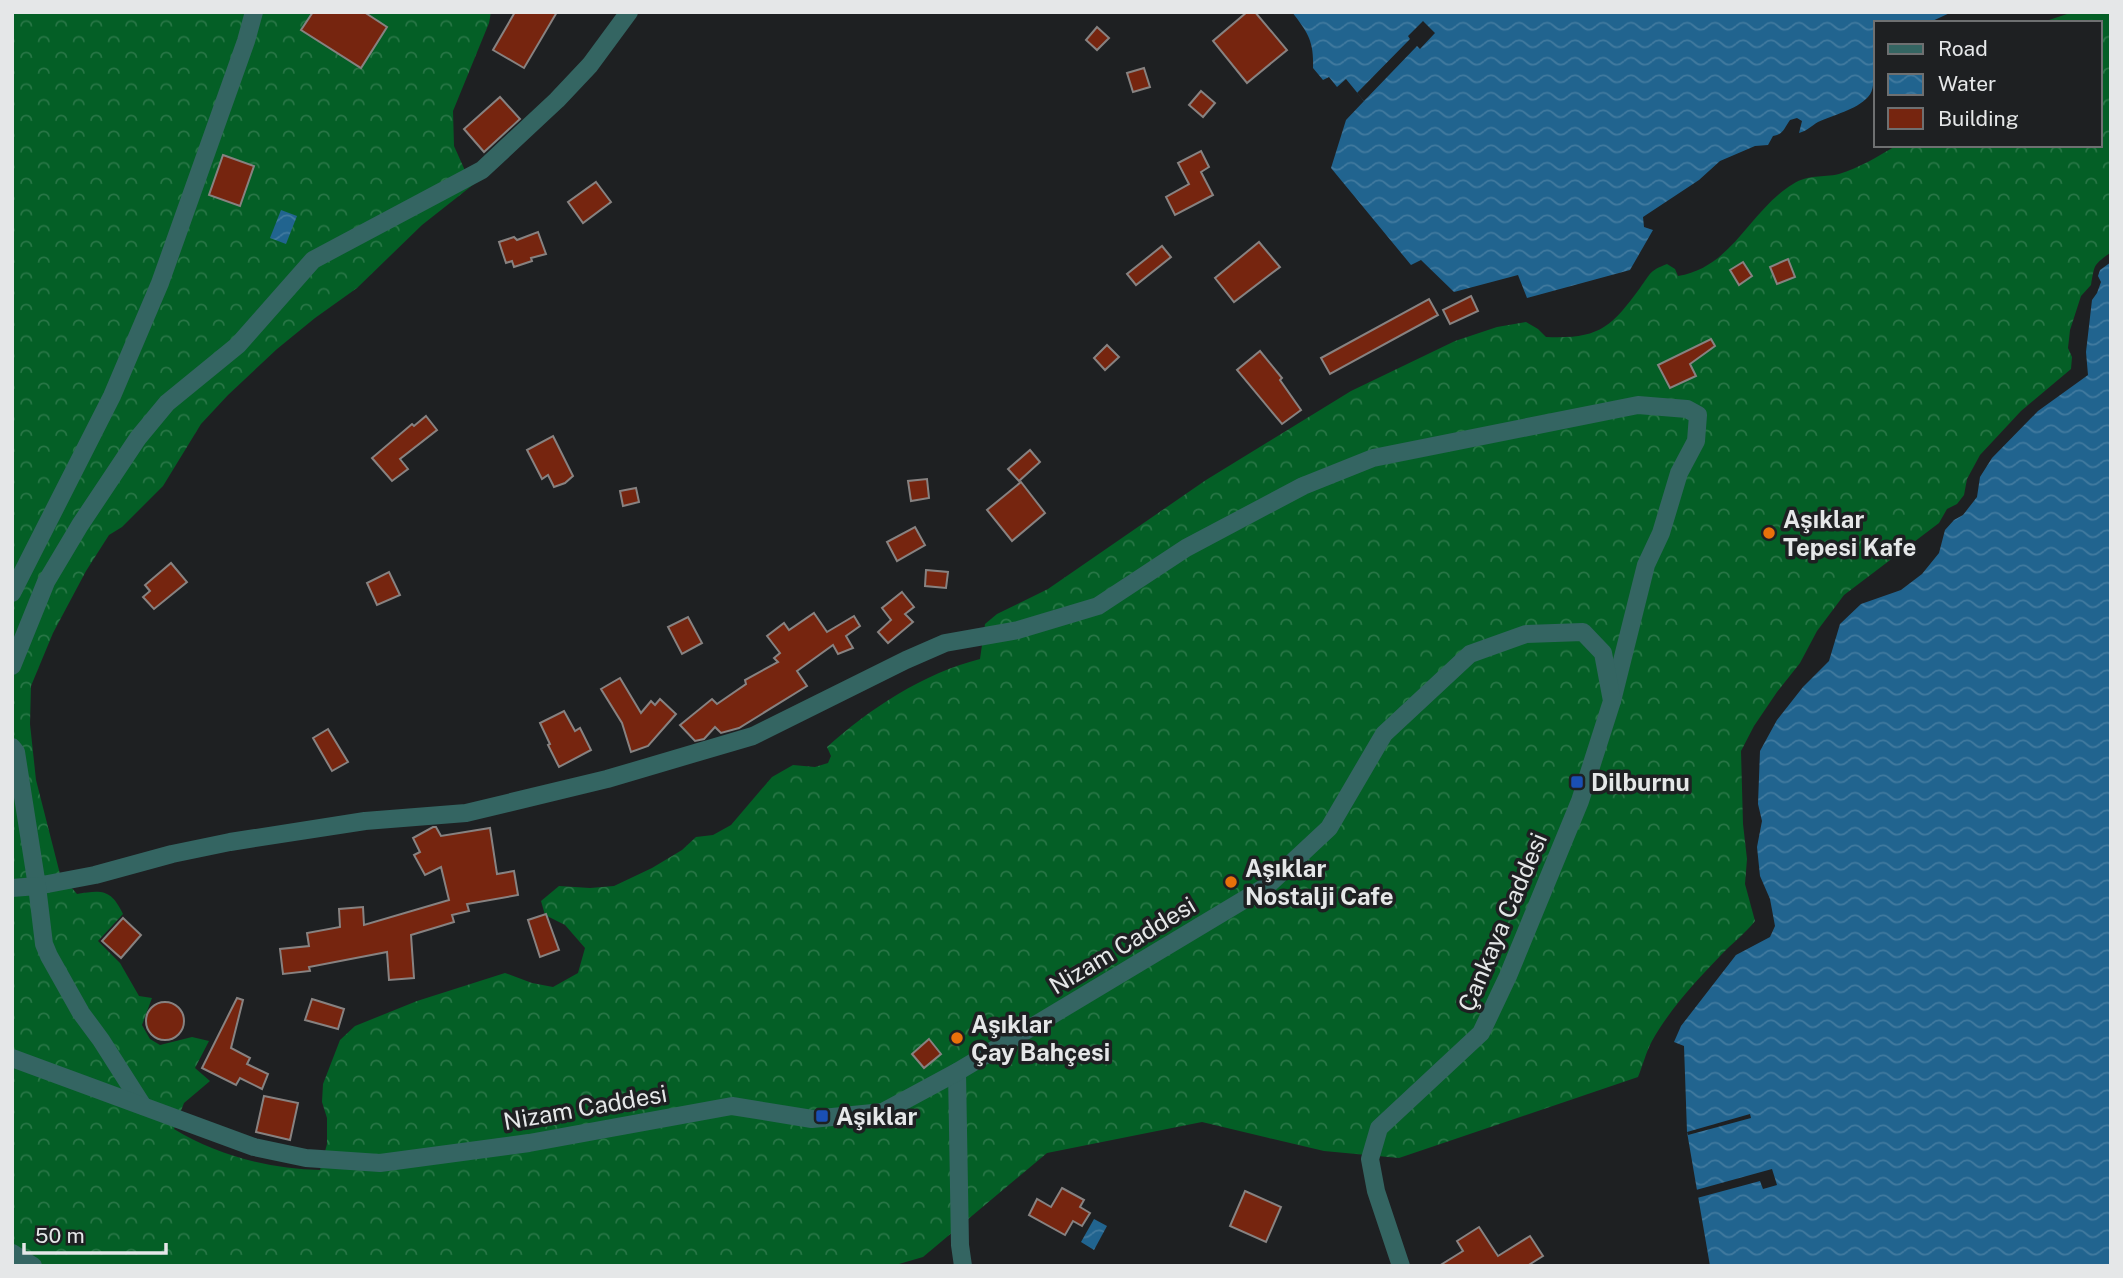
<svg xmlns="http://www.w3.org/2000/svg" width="2123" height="1278" font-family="'Public Sans',sans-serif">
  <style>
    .forest { fill: url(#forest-crowns) }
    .water { fill: url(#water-waves) }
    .pier { fill: #1e2022 }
    .building { fill: #76250f; stroke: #878281; stroke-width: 2 }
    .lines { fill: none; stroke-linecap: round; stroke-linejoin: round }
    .minor { stroke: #346562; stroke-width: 18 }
    .tertiary { stroke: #346562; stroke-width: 18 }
    .food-dot { fill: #e8710a; stroke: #1e2022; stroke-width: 2.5 }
    .transit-dot { fill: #1a4fb4; stroke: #1e2022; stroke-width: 2.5 }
    .labels { text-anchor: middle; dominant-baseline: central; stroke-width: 7; stroke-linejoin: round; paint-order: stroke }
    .poi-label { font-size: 24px; font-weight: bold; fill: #e5e7e8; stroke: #1e2022; text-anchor: start }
    .street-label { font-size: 24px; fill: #e5e7e8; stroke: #1e2022 }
  </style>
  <defs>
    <pattern id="forest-crowns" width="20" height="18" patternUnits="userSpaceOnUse" patternTransform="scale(1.75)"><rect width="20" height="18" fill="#045f26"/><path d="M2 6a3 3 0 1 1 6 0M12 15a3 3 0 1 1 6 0" fill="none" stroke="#287646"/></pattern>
    <pattern id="water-waves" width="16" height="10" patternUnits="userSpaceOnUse" patternTransform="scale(1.75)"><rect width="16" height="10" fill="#21648f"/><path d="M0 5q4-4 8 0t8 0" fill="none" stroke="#417a9f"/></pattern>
  </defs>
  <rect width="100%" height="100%" fill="#1e2022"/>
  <!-- forest -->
  <path class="forest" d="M12 12H491L489 23 453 111 454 146 467 175 474 184 422 225 357 288 315 318 277 349 228 395 201 424 163 486 122 527 109 535 86 571 53 633 31 686 30 724 36 780 60 874 77 894C102 890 111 889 123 914L98 941 120 963 139 996 152 998 142 1025 150 1039 160 1045 192 1037 209 1041 195 1068 210 1081 184 1103 174 1129C216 1155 270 1169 320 1170L327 1144V1118L322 1102 323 1084 340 1040 355 1026 417 1001 505 973 532 983 553 987 578 973 585 948 565 925 545 915 541 901 559 886 590 888 614 886 652 868 682 850 696 837 713 835 731 825 772 777 793 765 815 767 828 763 831 756 827 747C869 709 924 673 980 659L985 624 997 614 1048 589 1206 480 1351 391 1455 341 1497 327 1526 322 1538 329 1546 337C1598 339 1610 329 1640 288 1651 273 1649 271 1667 264L1675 269 1678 276C1733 267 1749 211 1793 184 1809 174 1822 178 1839 174 1859 168 1879 156 1897 145H2100V23H2040L2073 12H2111V252C2093 266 2095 263 2091 285L2081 296 2070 330 2068 348 2072 357 2071 369 2021 411 1980 455 1967 479 1964 495 1957 504 1947 509 1939 523 1844 595 1817 631 1800 663 1777 692 1754 726 1741 751 1743 824 1747 859 1745 884 1755 921C1745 934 1732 943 1721 955 1696 981 1670 1009 1652 1041 1646 1052 1643 1065 1638 1077L1399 1158 1324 1151 1202 1122 1047 1153 923 1257 892 1266H12Z"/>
  <!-- water -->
  <g class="water">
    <path d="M1292 12H1952L1928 23H1876V71C1872 80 1875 90 1868 97 1856 110 1833 115 1818 122 1811 126 1807 131 1799 133L1802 121 1797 118 1790 120C1784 128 1784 134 1773 136L1768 145 1755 146 1720 161 1699 180 1643 217 1644 227 1653 230 1630 270 1527 298 1518 275 1454 292 1421 260 1411 265 1331 168 1346 120 1364 101 1346 79 1337 87 1329 77 1323 80 1313 68C1314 41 1308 33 1292 12Z"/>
    <polygon points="281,210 297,216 286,244 270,238"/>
    <polygon points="2111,262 2111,1266 1710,1266 1687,1132 1684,1046 1674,1042 1681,1026 1736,955 1770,937 1775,926 1770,899 1760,876 1757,847 1762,821 1758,804 1760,751 1777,720 1803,687 1829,661 1840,624 1861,604 1901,590 1922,574 1939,553 1945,530 1954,520 1963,515 1977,497 1980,477 1992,458 2038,411 2088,375 2086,352 2092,300 2097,293 2101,282 2098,276 2100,270"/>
    <polygon points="1094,1219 1107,1226 1094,1250 1081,1242"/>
  </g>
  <!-- pier -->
  <g class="pier">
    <polygon points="1423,21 1435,33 1420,49 1417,46 1364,101 1357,93 1410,39 1408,36"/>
    <polygon points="1750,1114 1751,1118 1688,1135 1687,1132"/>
    <polygon points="1772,1169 1777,1185 1763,1189 1760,1181 1697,1198 1696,1190"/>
  </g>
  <!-- building -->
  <g class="building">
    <polygon points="313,12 364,12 387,27 361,68 301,30"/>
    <polygon points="515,12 557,12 524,68 493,50"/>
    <polygon points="1247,12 1255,12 1287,50 1247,83 1213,41"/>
    <polygon points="1097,27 1109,38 1097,50 1086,40"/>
    <polygon points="1144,68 1150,87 1133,92 1127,73"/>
    <polygon points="1201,91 1215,103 1203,117 1189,105"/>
    <polygon points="500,97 520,119 484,152 464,129"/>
    <polygon points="1201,151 1209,167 1201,172 1213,195 1175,215 1166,197 1189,184 1178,163"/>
    <polygon points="223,155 254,166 240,206 209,195"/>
    <polygon points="596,182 611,202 583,223 568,202"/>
    <polygon points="538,232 546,254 531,258 532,261 514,267 512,261 506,263 499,242 514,237 517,240"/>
    <polygon points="1259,242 1280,267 1234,302 1215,278"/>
    <polygon points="1162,246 1171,257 1136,285 1127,274"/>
    <polygon points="1788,259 1795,277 1777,284 1770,267"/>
    <polygon points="1743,262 1752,276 1739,285 1730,270"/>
    <polygon points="1471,296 1478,311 1450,324 1443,310"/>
    <polygon points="1429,299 1438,315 1330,374 1321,358"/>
    <polygon points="1711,339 1715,346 1690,364 1696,376 1670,388 1658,365"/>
    <polygon points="1107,345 1119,357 1105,370 1094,358"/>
    <polygon points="1260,351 1282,378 1280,380 1301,410 1282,424 1237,370"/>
    <polygon points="426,416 437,430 400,459 408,469 392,481 372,458 412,424 414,426"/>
    <polygon points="553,436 573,476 565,483 554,487 548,475 542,479 527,450"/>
    <polygon points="1030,450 1040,462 1019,481 1008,469"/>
    <polygon points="927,479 929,498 911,501 908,481"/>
    <polygon points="1021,482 1045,513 1012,541 987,510"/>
    <polygon points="636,488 639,502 623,506 620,491"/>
    <polygon points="915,527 925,545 897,561 887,542"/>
    <polygon points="171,563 187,582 154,609 143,597 150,591 145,585"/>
    <polygon points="926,570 948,572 946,588 925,586"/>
    <polygon points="389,572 400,595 377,605 367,583"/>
    <polygon points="902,592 914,607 905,614 913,622 888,643 878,632 891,620 882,608"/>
    <polygon points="814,613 827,632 854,616 860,626 846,636 853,648 838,654 833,645 797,671 807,686 739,728 721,733 715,727 704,739 695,741 680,725 712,699 717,704 746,684 745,680 778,662 774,658 780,653 767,636 784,623 789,630"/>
    <polygon points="688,617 702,643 682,654 668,627"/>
    <polygon points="620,678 641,713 651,701 655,705 660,699 676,714 648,746 631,752 622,723 601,689"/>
    <polygon points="564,711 575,731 580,728 591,750 559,767 548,745 550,744 540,723"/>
    <polygon points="328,729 348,762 332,771 313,738"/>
    <polygon points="433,827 436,827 441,836 490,828 497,874 514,871 518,895 467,904 469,911 452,915 454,922 411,935 414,978 389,980 387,952 309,967 310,971 283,974 280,949 309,946 307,933 340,927 339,909 363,907 364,925 449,900 441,867 425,875 414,855 420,852 413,838"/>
    <polygon points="546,914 559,950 540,957 528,920"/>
    <polygon points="123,918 141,935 121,958 102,941"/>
    <polygon points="237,998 243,1000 231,1048 250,1058 247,1064 268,1074 262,1089 240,1078 236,1085 202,1068"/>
    <polygon points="312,999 344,1009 338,1029 305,1020"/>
    <circle cx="165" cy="1021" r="19"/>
    <polygon points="929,1039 941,1054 924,1068 912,1054"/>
    <polygon points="264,1096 298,1103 290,1140 256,1132"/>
    <polygon points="1062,1188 1084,1200 1080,1207 1090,1213 1082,1226 1073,1221 1065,1235 1029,1215 1037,1199 1051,1207"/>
    <polygon points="1245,1191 1281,1207 1266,1242 1230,1226"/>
    <polygon points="1479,1227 1498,1256 1530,1236 1543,1256 1527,1266 1439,1266 1463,1251 1457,1241"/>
  </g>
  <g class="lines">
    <!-- minor -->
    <g class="minor">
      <polyline points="12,666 46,582 80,525 138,438 167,403 238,345 313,260 482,170 557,100 590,65 629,12"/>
      <polyline points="12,747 16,752 37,886 95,875 172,854 230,842 365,821 466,813 607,779 753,736 906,660 945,643 1018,630 1098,606 1186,548 1303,486 1373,458 1638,405 1687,409 1698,415 1696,441 1679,473 1661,533 1646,565 1612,701"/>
      <polyline points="12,888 37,886 44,944 49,956 81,1013 101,1040 143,1106"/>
      <polyline points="957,1072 960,1245 963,1266"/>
      <polyline points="12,1253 33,1266"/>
    </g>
    <!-- tertiary -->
    <g class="tertiary">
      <polyline points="12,593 112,396 160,283 246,41 254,12"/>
      <polyline points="12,1058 254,1147 306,1158 380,1163 529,1143 732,1106 812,1119 883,1112 957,1072 1267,886 1329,828 1384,734 1470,654 1526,634 1583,632 1603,653 1612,701 1580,801 1508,976 1481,1033 1379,1128 1370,1159 1376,1191 1401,1266"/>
    </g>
  </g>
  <!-- markers -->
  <g class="food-dot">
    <circle cx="1769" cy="533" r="7"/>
    <circle cx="1231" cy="882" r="7"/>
    <circle cx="957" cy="1038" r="7"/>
  </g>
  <g class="transit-dot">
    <rect x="1570" y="775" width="14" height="14" rx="3.5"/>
    <rect x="815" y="1109" width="14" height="14" rx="3.5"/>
  </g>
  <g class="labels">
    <!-- poi labels -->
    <g class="poi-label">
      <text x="1783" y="519">Aşıklar<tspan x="1783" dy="28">Tepesi Kafe</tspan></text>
      <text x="1591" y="782">Dilburnu</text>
      <text x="1245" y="868">Aşıklar<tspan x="1245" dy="28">Nostalji Cafe</tspan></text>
      <text x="971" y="1024">Aşıklar<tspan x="971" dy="28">Çay Bahçesi</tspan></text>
      <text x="836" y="1116">Aşıklar</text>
    </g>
    <!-- street labels -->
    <g class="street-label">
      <text transform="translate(1502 922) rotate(-67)">Çankaya Caddesi</text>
      <text transform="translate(1122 945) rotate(-31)">Nizam Caddesi</text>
      <text transform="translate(585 1107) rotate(-10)">Nizam Caddesi</text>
    </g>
  </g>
  <!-- border -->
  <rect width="2123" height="1278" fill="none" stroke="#e5e7e8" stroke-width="28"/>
  <!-- legend -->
  <rect x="1874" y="21" width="228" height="126" fill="#1e2022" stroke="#6e7071" stroke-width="2"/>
  <rect x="1888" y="44" width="35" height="10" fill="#346562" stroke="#6e7071" stroke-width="2"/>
  <text x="1938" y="56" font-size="21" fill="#e5e7e8">Road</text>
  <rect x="1888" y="74" width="35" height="21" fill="url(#water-waves)" stroke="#6e7071" stroke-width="2"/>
  <text x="1938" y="91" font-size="21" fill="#e5e7e8">Water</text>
  <rect x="1888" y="108" width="35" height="21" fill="#76250f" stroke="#6e7071" stroke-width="2"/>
  <text x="1938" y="126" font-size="21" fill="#e5e7e8">Building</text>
  <!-- scale -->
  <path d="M24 1243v10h142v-10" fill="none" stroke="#e5e7e8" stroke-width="3.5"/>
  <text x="35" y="1243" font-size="21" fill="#e5e7e8" stroke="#1e2022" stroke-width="5" paint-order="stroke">50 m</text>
</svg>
